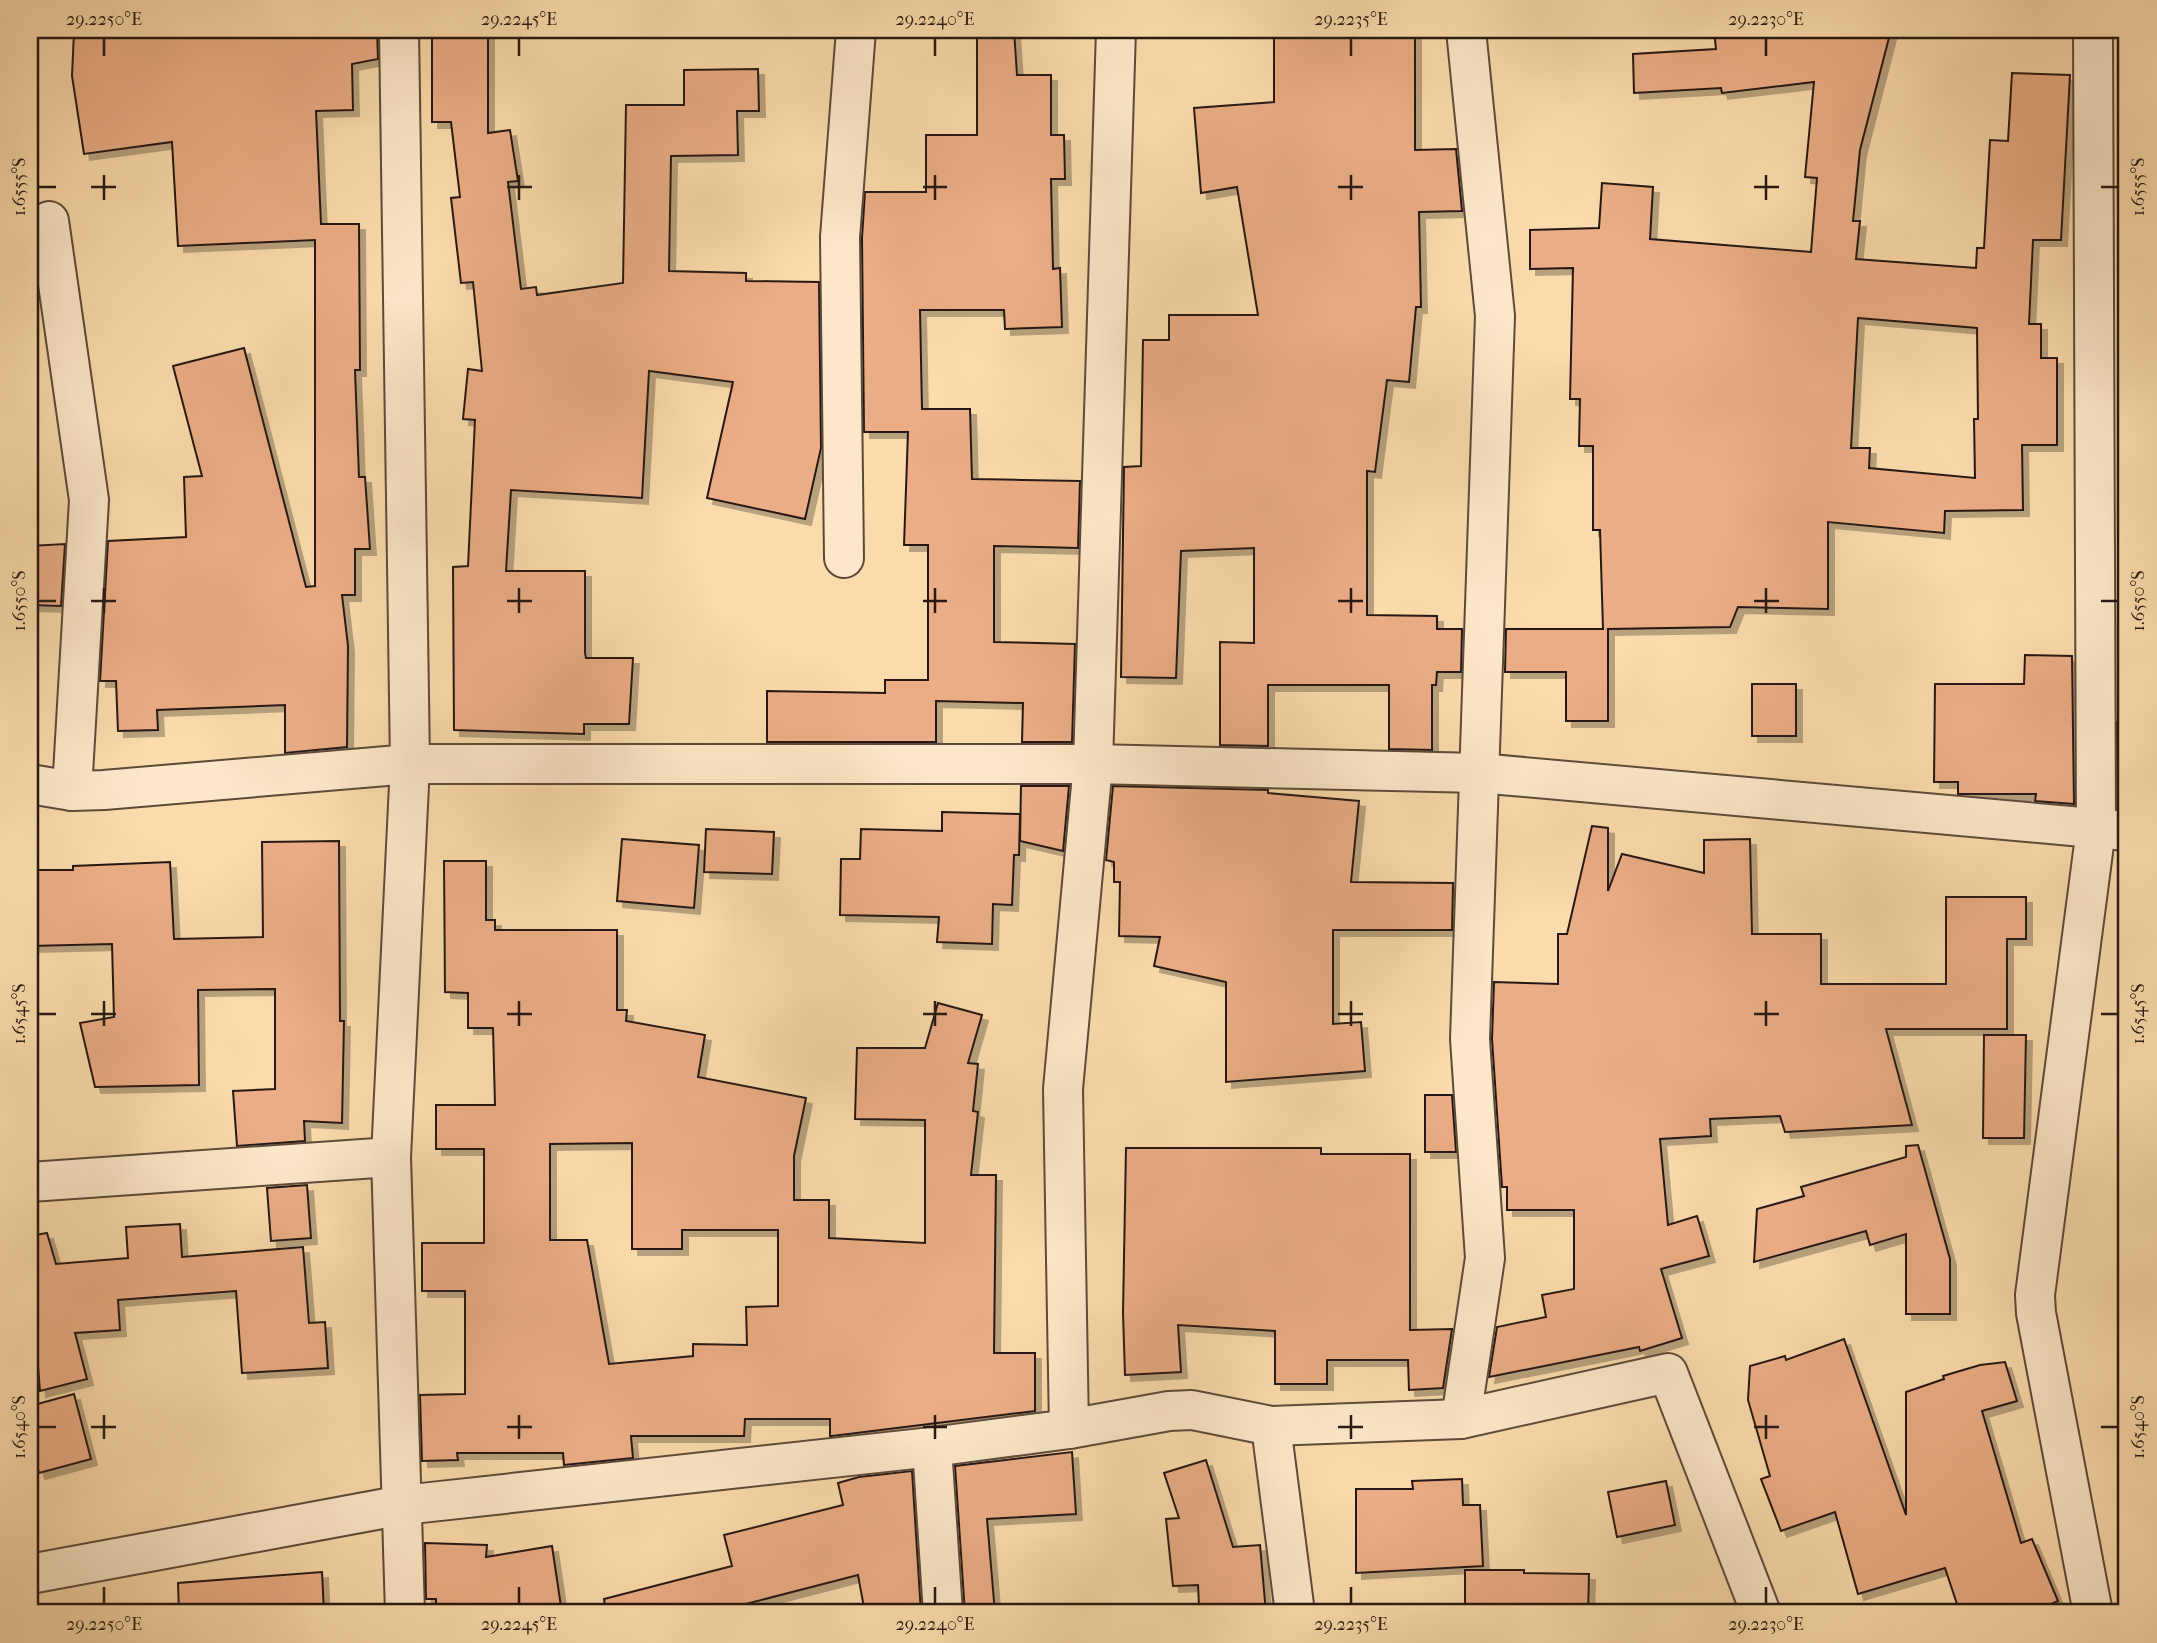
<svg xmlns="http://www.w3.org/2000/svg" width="2157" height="1643" font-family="'IM FELL French Canon',serif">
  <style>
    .building { fill: #ebad86; stroke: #271913; stroke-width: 2; fill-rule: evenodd; filter: url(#shadow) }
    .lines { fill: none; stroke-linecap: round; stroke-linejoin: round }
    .minor-casing { stroke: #5c4a39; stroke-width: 42 }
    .minor { stroke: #fce8c9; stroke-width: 38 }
    .ticks { fill: none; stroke: #271913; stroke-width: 2.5 }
    .neatline { fill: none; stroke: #271913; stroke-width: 2.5 }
    .ticks-label { font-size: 18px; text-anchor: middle; fill: #271913 }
  </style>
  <defs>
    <filter id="shadow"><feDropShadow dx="6" dy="6" stdDeviation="0" flood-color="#0004"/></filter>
  </defs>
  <rect width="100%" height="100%" fill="#fbdbac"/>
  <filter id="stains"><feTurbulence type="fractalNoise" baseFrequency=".00286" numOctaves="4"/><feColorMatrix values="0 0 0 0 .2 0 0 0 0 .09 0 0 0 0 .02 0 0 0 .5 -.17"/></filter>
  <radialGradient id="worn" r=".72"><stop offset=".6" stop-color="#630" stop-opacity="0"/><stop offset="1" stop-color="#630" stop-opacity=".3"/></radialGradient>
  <!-- building -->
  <g class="building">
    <polygon points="156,30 377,30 378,59 352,64 353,110 316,111 321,224 359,224 360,370 355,370 359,477 365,477 370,549 355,549 355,595 342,595 348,646 347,747 285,753 285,705 157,710 158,730 118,731 116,681 100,681 108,541 186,537 184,477 202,476 173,366 244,348 306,587 315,586 315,240 178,246 172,142 84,154 72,76 74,32 156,36"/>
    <polygon points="432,30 488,30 488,133 510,130 518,181 508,182 521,289 536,287 537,295 623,283 626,105 684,105 684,70 758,69 759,111 737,111 738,155 671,156 669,271 746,273 746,281 819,282 821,448 805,519 707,498 733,382 649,371 642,498 511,490 506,571 585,571 585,653 586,658 633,658 629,724 584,724 584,734 454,730 453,567 468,566 475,420 463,419 468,369 482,371 473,282 461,283 451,198 460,197 451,122 432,122"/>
    <polygon points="977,30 1014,30 1017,75 1051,75 1051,135 1064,135 1065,179 1051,179 1053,269 1060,268 1062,327 1005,329 1004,310 920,310 922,409 970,409 972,479 1080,481 1078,548 994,546 994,642 1075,644 1072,742 1022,742 1023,703 936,701 936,742 767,742 767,691 885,693 885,680 928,680 928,545 904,545 908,432 864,432 862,238 865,192 926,192 926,135 977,135"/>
    <polygon points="1354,30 1415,30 1415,150 1456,149 1462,211 1419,212 1421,307 1416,307 1409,382 1387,380 1375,472 1367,471 1367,615 1437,616 1437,629 1462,629 1461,672 1437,672 1436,685 1432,685 1432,750 1389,749 1389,685 1268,685 1268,746 1220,745 1220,642 1254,643 1254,548 1181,551 1176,678 1121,677 1124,467 1141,466 1143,340 1169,340 1169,315 1258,315 1237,187 1201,193 1194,108 1274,102 1274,38 1354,38"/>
    <path d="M1714 30H1891L1860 150 1853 221H1860L1856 259 1976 268 1977 248H1984L1990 140 2008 141 2012 73 2070 75 2061 240H2033L2029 324H2041V358H2057V445H2022L2023 510 1945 511 1944 533 1828 522V609L1738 607 1730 627 1608 629V721H1566V672H1505L1506 629H1603L1600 530H1593V446H1579L1580 399H1570L1573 268 1530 269V230L1599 228 1602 183 1653 187 1650 239 1811 252 1817 178 1805 177 1814 82 1722 93 1721 88 1634 93 1633 54 1716 49ZM1858 318 1977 328 1978 419H1974L1975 478 1869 468 1870 448H1851Z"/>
    <polygon points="65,544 61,606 30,605 30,546"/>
    <polygon points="2025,655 2072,656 2074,804 2035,801 2036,794 1958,794 1958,782 1934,782 1935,684 2024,684"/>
    <rect x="1752" y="684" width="44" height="52"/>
    <polygon points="2117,722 2127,722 2127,809 2118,808"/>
    <polygon points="1021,786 1069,786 1063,851 1020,841"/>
    <polygon points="1113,786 1268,790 1268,793 1359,801 1351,882 1453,883 1452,930 1333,930 1333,1024 1361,1022 1365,1071 1226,1082 1226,982 1154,966 1160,937 1119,936 1120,882 1114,882 1114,862 1106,860"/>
    <polygon points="942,812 1020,814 1019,855 1014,855 1012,905 993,904 992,944 937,942 939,917 840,915 841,859 860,859 861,829 942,831"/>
    <polygon points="1592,826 1608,828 1608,891 1622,854 1704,873 1704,840 1750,839 1752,934 1821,934 1821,984 1946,984 1946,897 2026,897 2026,939 2007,939 2007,1029 1886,1029 1912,1125 1785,1132 1780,1116 1710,1119 1711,1136 1660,1139 1668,1225 1697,1216 1709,1256 1661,1269 1682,1338 1640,1351 1639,1347 1489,1377 1497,1327 1546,1317 1542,1295 1574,1289 1574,1210 1507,1210 1507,1187 1502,1187 1492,1039 1494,982 1558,984 1558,934 1567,934"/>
    <polygon points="706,829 774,832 772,874 704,872"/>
    <polygon points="622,839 699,845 694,908 617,901"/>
    <polygon points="339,841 340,1021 344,1021 342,1123 304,1121 305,1141 237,1146 233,1091 275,1089 275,989 198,990 199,1085 95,1087 80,1023 114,1017 112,944 30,946 30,870 73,870 73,866 170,862 174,939 263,937 262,842"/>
    <path d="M444 861H486V920H495V930H617V1010H627L626 1021 705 1035 698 1077 806 1098 794 1156V1200H829V1238L925 1243V1120L855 1119 857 1048H925L938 1003 982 1015 968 1063 978 1064 973 1111 978 1112 971 1175H996L994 1353H1035V1411L832 1436H830V1419H745L744 1436H631L633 1458 564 1465 563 1453H457L458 1460 422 1461 420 1395 465 1394V1291H422V1243H484V1149H436V1105H495L493 1028H468V993L445 992ZM632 1143V1249H682V1230H778V1306L746 1307 747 1345 693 1344V1356L609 1364 587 1240H550V1144Z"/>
    <polygon points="1984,1035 2026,1035 2024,1138 1983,1138"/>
    <polygon points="1425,1095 1452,1095 1456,1152 1425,1152"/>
    <polygon points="1918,1145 1950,1259 1950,1314 1906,1314 1906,1234 1870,1245 1866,1231 1754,1262 1757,1209 1804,1196 1801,1187 1906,1157 1906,1146"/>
    <polygon points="1126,1148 1321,1148 1321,1154 1410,1154 1410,1330 1452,1329 1443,1388 1409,1390 1408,1360 1327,1360 1327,1384 1275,1384 1275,1331 1178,1325 1181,1372 1125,1375 1123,1313"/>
    <polygon points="307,1185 311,1238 271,1241 267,1188"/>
    <polygon points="180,1224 182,1257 303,1247 309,1323 325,1322 328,1368 242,1373 236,1291 118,1300 120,1330 75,1333 87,1379 40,1391 30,1265 30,1236 47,1233 56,1264 128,1258 126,1227"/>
    <polygon points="1844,1339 1906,1515 1906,1392 1944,1379 1943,1376 1980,1365 2005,1362 2017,1401 1982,1411 2021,1543 2032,1539 2058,1601 2031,1613 1960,1613 1945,1568 1858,1594 1835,1512 1781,1531 1761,1479 1770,1476 1748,1400 1750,1366 1785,1356 1786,1360"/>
    <polygon points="74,1394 91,1459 39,1473 30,1438 30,1406"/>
    <polygon points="1072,1452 1076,1514 987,1519 995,1613 965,1613 955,1466"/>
    <polygon points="1206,1460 1233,1547 1260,1545 1266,1613 1224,1613 1223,1604 1199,1605 1198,1585 1173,1586 1166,1519 1179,1518 1164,1473"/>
    <polygon points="912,1471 921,1613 865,1613 858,1575 742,1605 744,1613 606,1613 604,1599 732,1566 724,1535 843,1505 838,1483 859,1477"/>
    <polygon points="1462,1479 1463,1505 1480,1505 1483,1566 1356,1573 1356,1489 1413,1489 1412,1481"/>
    <polygon points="1666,1481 1675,1525 1617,1537 1608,1492"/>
    <polygon points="425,1543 487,1545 486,1557 552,1546 562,1613 436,1613 436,1599 426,1599"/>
    <polygon points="1465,1570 1524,1570 1524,1573 1589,1574 1588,1613 1465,1613"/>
    <polygon points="322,1572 324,1613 179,1613 178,1583"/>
  </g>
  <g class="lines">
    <defs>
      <g id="minor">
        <polyline points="399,30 410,764 391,1157 405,1613"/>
        <polyline points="49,221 89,500 72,791"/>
        <polyline points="844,558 840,237 856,30"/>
        <polyline points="30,784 72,791 104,790 410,764 1093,764 1479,773 2127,831"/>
        <polyline points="30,1182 391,1157"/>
        <polyline points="1461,1419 1485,1258 1470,1039 1495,316 1466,30"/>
        <polyline points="1271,1426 1295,1613"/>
        <polyline points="1069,1429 1169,1411 1192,1410 1271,1426 1461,1419 1668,1373 1761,1613"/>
        <polyline points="932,1447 943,1613"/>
        <polyline points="30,1574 403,1505 932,1447 1069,1429 1063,1089 1093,764 1116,30"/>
        <polyline points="2093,1613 2036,1313 2035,1295 2096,829 2093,30"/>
      </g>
    </defs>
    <!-- minor casing -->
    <use href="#minor" class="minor-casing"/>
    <!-- minor -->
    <use href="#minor" class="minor"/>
  </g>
  <!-- ticks -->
  <path class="ticks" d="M104 38V56M519 38V56M935 38V56M1351 38V56M1766 38V56M104 175V200M519 175V200M935 175V200M1351 175V200M1766 175V200M38 187H56M91 187H116M507 187H532M923 187H947M1338 187H1363M1754 187H1779M2101 187H2118M104 588V613M519 588V613M935 588V613M1351 588V613M1766 588V613M38 601H56M91 601H116M507 601H532M923 601H947M1338 601H1363M1754 601H1779M2101 601H2118M104 1001V1026M519 1001V1026M935 1001V1026M1351 1001V1026M1766 1001V1026M38 1014H56M91 1014H116M507 1014H532M923 1014H947M1338 1014H1363M1754 1014H1779M2101 1014H2118M104 1415V1439M519 1415V1439M935 1415V1439M1351 1415V1439M1766 1415V1439M38 1427H56M91 1427H116M507 1427H532M923 1427H947M1338 1427H1363M1754 1427H1779M2101 1427H2118M104 1587V1604M519 1587V1604M935 1587V1604M1351 1587V1604M1766 1587V1604"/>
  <!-- margin -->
  <rect width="2157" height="1643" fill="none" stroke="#fbdbac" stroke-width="77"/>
  <rect x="38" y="38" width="2080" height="1566" class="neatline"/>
  <g class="ticks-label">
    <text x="104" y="25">29.2250°E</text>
    <text x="519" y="25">29.2245°E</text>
    <text x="935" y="25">29.2240°E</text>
    <text x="1351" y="25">29.2235°E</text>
    <text x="1766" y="25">29.2230°E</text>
    <text transform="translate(2138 187) rotate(-90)" y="6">1.6555°S</text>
    <text transform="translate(19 187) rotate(-90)" y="6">1.6555°S</text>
    <text transform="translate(2138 601) rotate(-90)" y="6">1.6550°S</text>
    <text transform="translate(19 601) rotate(-90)" y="6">1.6550°S</text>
    <text transform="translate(2138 1014) rotate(-90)" y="6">1.6545°S</text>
    <text transform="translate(19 1014) rotate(-90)" y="6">1.6545°S</text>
    <text transform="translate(2138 1427) rotate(-90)" y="6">1.6540°S</text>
    <text transform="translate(19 1427) rotate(-90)" y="6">1.6540°S</text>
    <text x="104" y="1630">29.2250°E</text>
    <text x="519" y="1630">29.2245°E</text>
    <text x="935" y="1630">29.2240°E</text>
    <text x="1351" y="1630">29.2235°E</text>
    <text x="1766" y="1630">29.2230°E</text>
  </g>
  <rect width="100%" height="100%" filter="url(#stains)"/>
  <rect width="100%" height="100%" fill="url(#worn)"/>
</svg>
